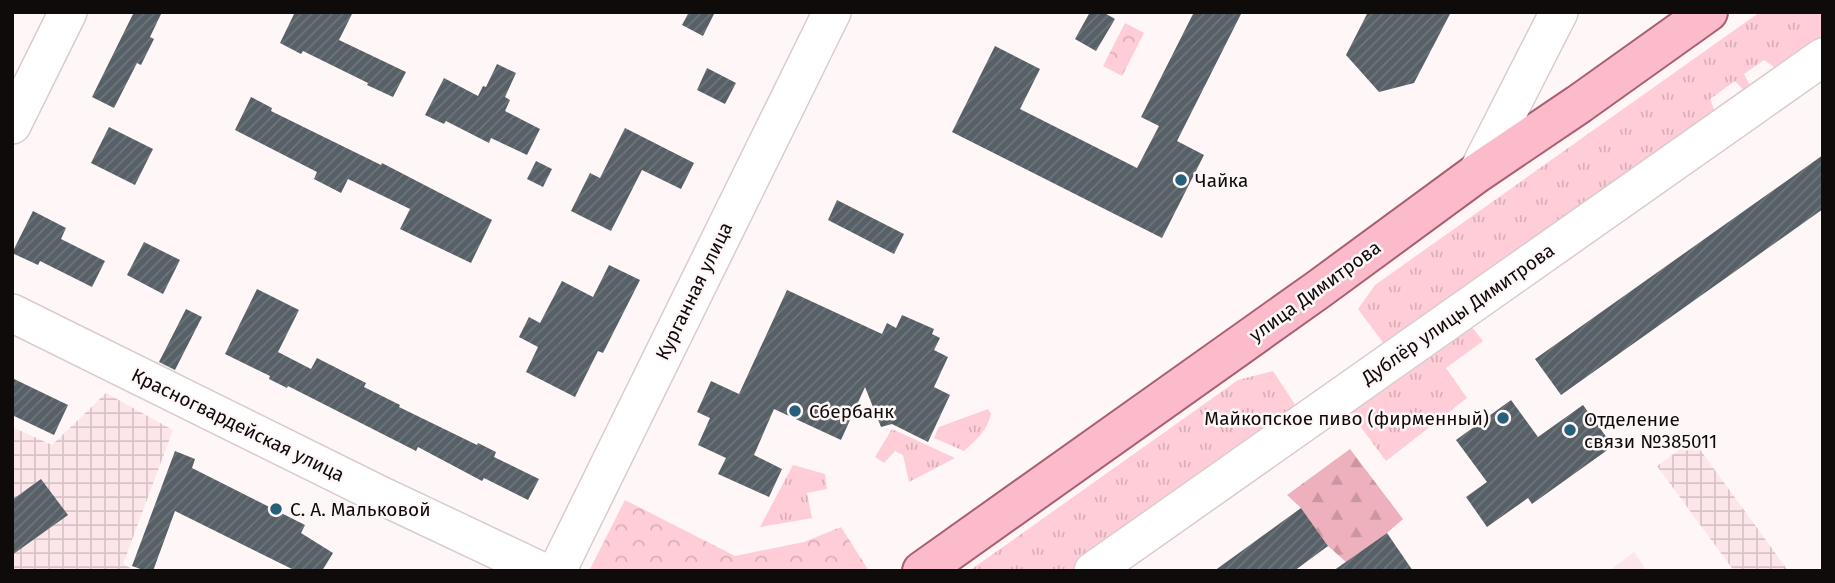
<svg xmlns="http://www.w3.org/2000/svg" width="1835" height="583" font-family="'Fira Sans',sans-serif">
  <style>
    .built { fill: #fde6ea }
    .industrial { fill: url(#industrial-grid) }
    .grass { fill: url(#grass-tufts) }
    .forest { fill: url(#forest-firs) }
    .park { fill: url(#park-crowns) }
    .building { fill: url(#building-hatch) }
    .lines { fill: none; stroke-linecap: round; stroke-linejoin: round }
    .minor-casing { stroke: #daccce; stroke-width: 40 }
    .major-casing { stroke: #a86070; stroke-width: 42 }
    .minor { stroke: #fff; stroke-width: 37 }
    .major { stroke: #fcbbca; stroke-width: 38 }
    .poi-dot { fill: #27607a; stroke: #fff6f8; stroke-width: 2.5 }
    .labels { text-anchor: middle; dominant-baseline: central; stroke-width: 5; stroke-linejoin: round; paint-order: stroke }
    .poi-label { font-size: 19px; fill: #0f0b0b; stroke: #fff6f8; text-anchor: start }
    .street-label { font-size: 19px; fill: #0f0b0b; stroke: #fff6f8 }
  </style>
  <defs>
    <pattern id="industrial-grid" width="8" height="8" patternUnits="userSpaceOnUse" patternTransform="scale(1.75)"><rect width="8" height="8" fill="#fde6ea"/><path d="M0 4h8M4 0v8" fill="none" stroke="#d8c4c7"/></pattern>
    <pattern id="grass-tufts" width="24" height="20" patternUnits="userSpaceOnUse" patternTransform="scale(1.75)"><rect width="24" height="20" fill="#ffcdd7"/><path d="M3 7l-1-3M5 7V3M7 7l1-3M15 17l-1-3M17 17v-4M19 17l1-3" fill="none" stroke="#d9afb7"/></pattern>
    <pattern id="forest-firs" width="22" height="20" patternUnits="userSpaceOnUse" patternTransform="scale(1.75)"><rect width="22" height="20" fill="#efb0bd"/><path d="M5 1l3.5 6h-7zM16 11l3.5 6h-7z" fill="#cc96a1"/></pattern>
    <pattern id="park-crowns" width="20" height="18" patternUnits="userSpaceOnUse" patternTransform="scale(1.75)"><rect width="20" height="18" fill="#ffcdd7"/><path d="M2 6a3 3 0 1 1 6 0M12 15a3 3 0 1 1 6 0" fill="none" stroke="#d9afb7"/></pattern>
    <pattern id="building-hatch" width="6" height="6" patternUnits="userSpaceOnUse" patternTransform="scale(1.75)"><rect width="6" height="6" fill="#566066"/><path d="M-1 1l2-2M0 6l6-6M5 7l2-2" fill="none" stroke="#6e767a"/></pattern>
  </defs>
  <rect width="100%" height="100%" fill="#fff6f8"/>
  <!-- built -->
  <polygon class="built" points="1634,552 1647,571 1609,571"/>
  <!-- industrial -->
  <g class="industrial">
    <polygon points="106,393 173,430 123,564 136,571 12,571 12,427 52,445"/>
    <polygon points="1693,440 1787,569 1785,571 1734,571 1657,466"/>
  </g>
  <!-- grass -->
  <g class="grass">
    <polygon points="1760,12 1823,12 1823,43 1781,72 1764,60 1744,74 1753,92 1748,95 1735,81 1710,99 1717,117 1387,348 1358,309 1375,285"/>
    <polygon points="1467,321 1483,341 1446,368 1467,398 1386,461 1354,418 1351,409"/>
    <polygon points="1273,371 1294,403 1296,415 1075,571 969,571 1238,380"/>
    <path d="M988 409 991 414C987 431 976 440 964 451L934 438 939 427Z"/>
    <polygon points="892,429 955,458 909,482 903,455 895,451 884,463 875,457"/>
    <polygon points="793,465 825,474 827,489 807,493 812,518 760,527"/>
  </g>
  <!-- forest -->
  <polygon class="forest" points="1350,449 1403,519 1387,533 1346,562 1328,546 1301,508 1287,495"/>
  <!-- park -->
  <g class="park">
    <polygon points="1125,23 1144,33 1122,76 1103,66"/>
    <polygon points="625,500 735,556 804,542 841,527 869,571 589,571"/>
  </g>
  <!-- building -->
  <g class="building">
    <polygon points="134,12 162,12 150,37 154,39 141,65 137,63 114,108 92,97"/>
    <polygon points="295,12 353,12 339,40 406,72 393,97 367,85 368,83 303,51 301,54 280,43"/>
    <polygon points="689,12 715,12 703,36 682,25"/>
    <polygon points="1090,12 1103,12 1115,19 1096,51 1075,39"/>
    <polygon points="1194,12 1242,12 1177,141 1204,155 1162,238 952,132 995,46 1040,69 1020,109 1137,168 1159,126 1141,117"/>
    <polygon points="1368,12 1451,12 1414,83 1379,92 1346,55"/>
    <polygon points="497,64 516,73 505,97 510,100 505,111 540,129 527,155 491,138 489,143 446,121 444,124 425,115 444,78 478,96 483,86 486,87"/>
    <polygon points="707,68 736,83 725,104 697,90"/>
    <polygon points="251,97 272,108 271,111 381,165 382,163 492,220 471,263 400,229 410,209 348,179 341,193 314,179 317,172 235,130"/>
    <polygon points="109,127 153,149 135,185 91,163"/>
    <polygon points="625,128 694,163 681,189 642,170 611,231 571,211 590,173 600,178"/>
    <polygon points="1823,155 1823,209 1561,395 1535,359"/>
    <polygon points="536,161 552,169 543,187 527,179"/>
    <polygon points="837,200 904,234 894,254 828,220"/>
    <polygon points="33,211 66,228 61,239 105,261 92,287 40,261 38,265 12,253"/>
    <polygon points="144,242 180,260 163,294 127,275"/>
    <polygon points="609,265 640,280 603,353 598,351 575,397 526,372 538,347 519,337 529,317 540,323 562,281 593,297"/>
    <polygon points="257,289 299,310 278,352 311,369 317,358 366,383 364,387 400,405 399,407 477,445 478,443 496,452 494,457 539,479 528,500 484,478 482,481 418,447 416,451 288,386 287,388 269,379 270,376 225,354"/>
    <polygon points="787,290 882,334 887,323 896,328 902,315 934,329 932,334 940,338 934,350 948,357 934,387 950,395 928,442 892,424 881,427 865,387 841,440 774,409 754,455 782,469 769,497 718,474 726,458 698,445 710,418 697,412 711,381 739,394"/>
    <polygon points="186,309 202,317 175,370 159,362"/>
    <polygon points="12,378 68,405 54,435 12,415"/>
    <polygon points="1511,400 1538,437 1583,405 1613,446 1532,504 1528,498 1487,527 1466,497 1487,482 1456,440"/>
    <polygon points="175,451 195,459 192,468 305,525 301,533 333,553 322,571 296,571 175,511 153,571 146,571 132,566"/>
    <polygon points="41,479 68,515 12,555 12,500"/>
    <polygon points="1301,508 1328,546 1294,571 1214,571"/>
    <polygon points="1387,533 1413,571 1333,571"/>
  </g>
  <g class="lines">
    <defs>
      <g id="minor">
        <polyline points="12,125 68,12"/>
        <polyline points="1477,173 1559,12"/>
        <polyline points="12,313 378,494 541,571"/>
        <polyline points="557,571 832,12"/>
        <polyline points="1093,571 1823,57"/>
      </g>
      <polyline id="major" points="922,571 1319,289 1477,173 1579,104 1708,12"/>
    </defs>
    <!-- minor casing -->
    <use href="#minor" class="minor-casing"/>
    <!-- major casing -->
    <use href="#major" class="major-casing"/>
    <!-- minor -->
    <use href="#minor" class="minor"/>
    <!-- major -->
    <use href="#major" class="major"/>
  </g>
  <!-- markers -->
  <g class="poi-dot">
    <circle cx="1181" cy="180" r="7"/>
    <circle cx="795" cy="411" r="7"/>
    <circle cx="1503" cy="418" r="7"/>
    <circle cx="1570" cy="430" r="7"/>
    <circle cx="276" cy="509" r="7"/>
  </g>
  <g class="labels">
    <!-- poi labels -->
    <g class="poi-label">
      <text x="1195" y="180">Чайка</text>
      <text x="809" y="411">Сбербанк</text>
      <text x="1489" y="418" text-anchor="end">Майкопское пиво (фирменный)</text>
      <text x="1584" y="419">Отделение<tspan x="1584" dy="22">связи №385011</tspan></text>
      <text x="290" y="509">С. А. Мальковой</text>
    </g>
    <!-- street labels -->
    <g class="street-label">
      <text transform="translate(694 291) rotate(-64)">Курганная улица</text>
      <text transform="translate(1315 291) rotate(-36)">улица Димитрова</text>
      <text transform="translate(1458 314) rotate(-35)">Дублёр улицы Димитрова</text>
      <text transform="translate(238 425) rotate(26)">Красногвардейская улица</text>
    </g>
  </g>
  <!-- border -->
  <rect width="1835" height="583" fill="none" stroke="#0f0b0b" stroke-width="28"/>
</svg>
